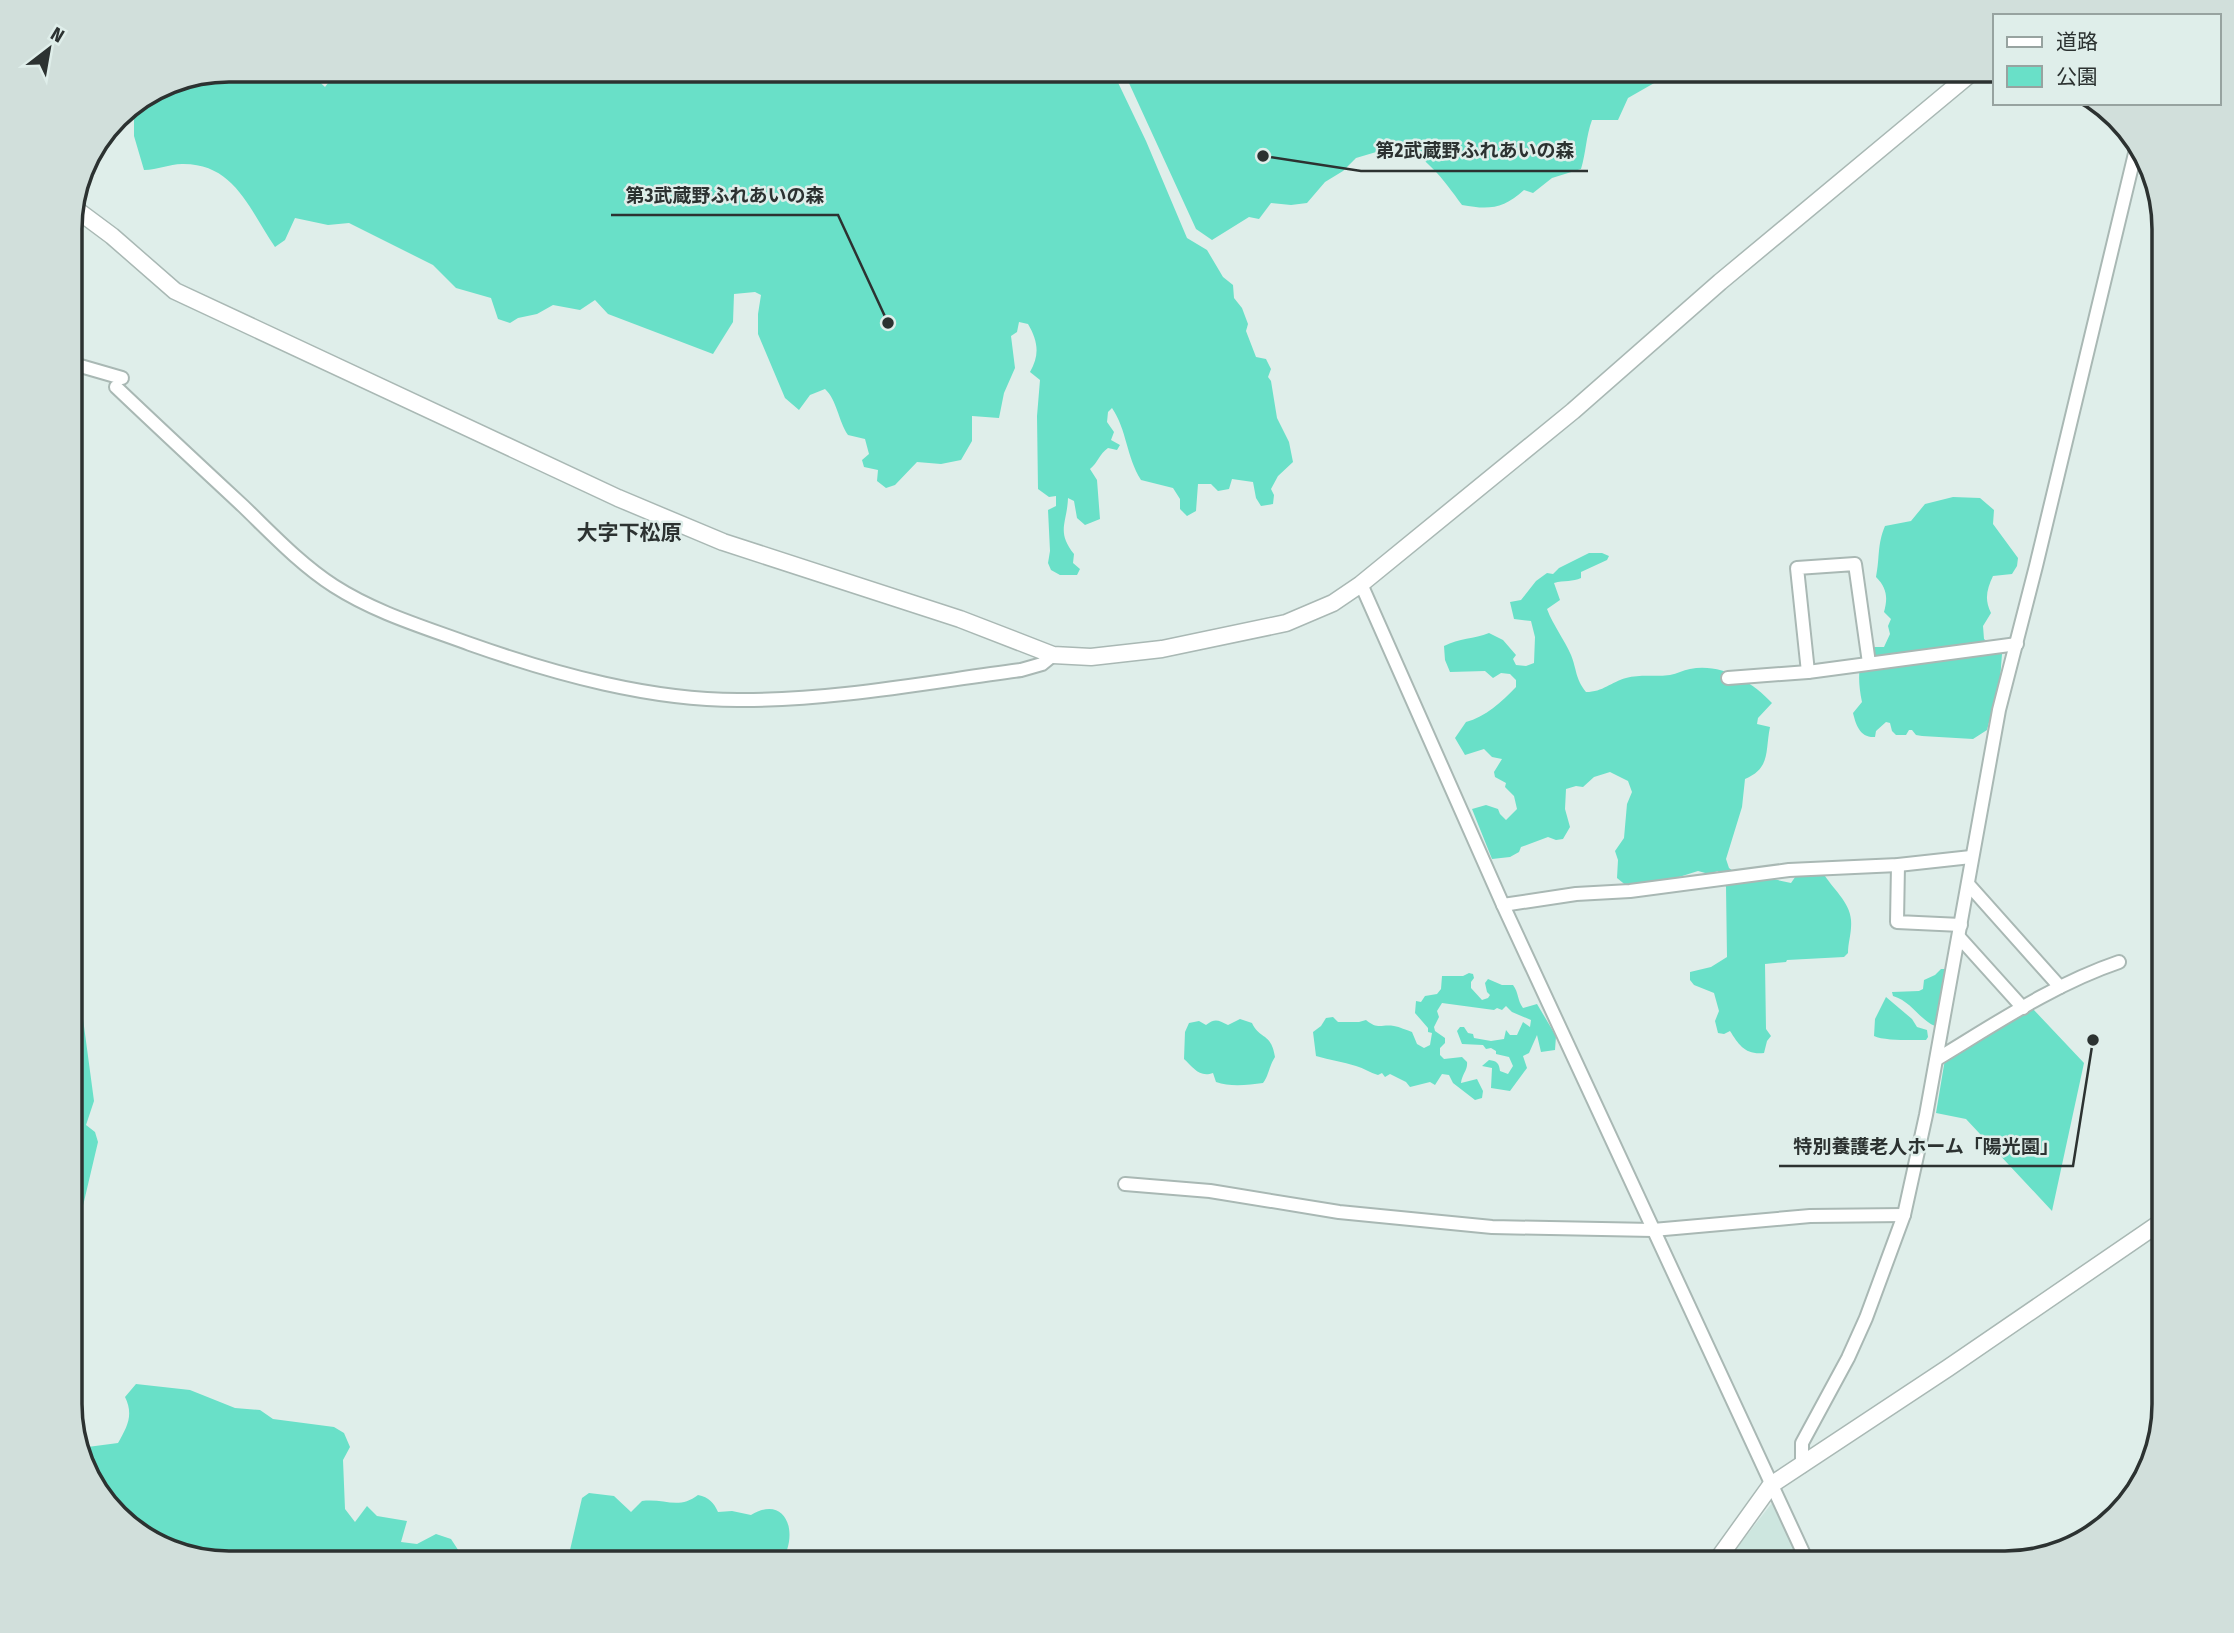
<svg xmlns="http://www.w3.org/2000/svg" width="2234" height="1633" font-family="'Fira Sans Condensed','Noto Sans JP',sans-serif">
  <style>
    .built { fill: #cde6df }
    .green { fill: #69e0c8 }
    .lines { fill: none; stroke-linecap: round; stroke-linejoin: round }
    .minor-casing { stroke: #a9b8b4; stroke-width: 16 }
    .tertiary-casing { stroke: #a9b8b4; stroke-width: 19 }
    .minor { stroke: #fff; stroke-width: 12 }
    .tertiary { stroke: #fff; stroke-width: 16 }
    .labels { text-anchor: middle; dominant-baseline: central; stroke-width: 5; stroke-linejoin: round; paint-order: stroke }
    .quarter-label { font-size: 21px; font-weight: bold; fill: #2c3231; stroke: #dfeeea }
    .rim { fill: none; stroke: #2c3231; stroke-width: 3.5 }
    .leader { fill: none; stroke: #2c3231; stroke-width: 2.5 }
    .callout-dot { fill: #2c3231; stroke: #dfeeea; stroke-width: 2.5 }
    .callout-label { font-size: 19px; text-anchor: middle; font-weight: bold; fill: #2c3231; stroke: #dfeeea; stroke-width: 5; stroke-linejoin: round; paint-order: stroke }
  </style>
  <rect width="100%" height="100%" fill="#dfeeea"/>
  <!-- built -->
  <polygon class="built" points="1772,1503 1800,1563 1726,1563 1732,1554"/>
  <!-- green -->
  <g class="green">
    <path d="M229 70H307L325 87 338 70H1112L1146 141 1187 238 1207 250 1223 277 1233 285 1234 298 1242 308 1248 324 1246 331 1256 357 1266 359 1271 369 1268 377 1271 381 1277 418 1289 442 1293 462 1278 476 1271 489 1274 495 1273 504 1261 506 1256 498 1253 482 1232 479 1229 489 1218 491 1211 484H1198L1196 511 1187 516 1180 509V499L1173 488 1141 480C1126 456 1127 430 1112 408L1108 412 1107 422 1114 432 1111 440 1120 445 1117 450 1108 448C1099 454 1098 463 1090 469L1097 480 1100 519 1085 525 1077 518 1074 501 1068 498C1067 524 1056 531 1074 554L1073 563 1080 569 1077 575H1060L1051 570 1048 563 1050 551 1048 510 1056 506V496L1049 497 1038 489 1037 416 1040 380 1030 372C1040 355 1038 341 1028 324L1019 322 1017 332 1011 336 1015 368 1004 393 999 418 972 416V441L961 460 941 464 917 462 895 485 886 488 877 481 878 470 864 467 862 460 869 454 865 439 848 435C838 420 837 400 825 389L810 395 799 410 785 398 758 334V314L761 295 755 292 734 294 733 322 713 354 608 314 595 300 580 310 553 305 537 314 518 318 510 323 498 319 491 298 456 288 433 265 349 223 328 225 295 218 285 240 275 247C250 211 235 163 182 164 169 164 158 170 144 170L134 136V104L169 82Z"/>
    <path d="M1123 70H1677L1628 98 1618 120H1592C1586 136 1586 153 1581 169L1552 178 1533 193 1524 190C1503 209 1489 210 1462 205 1443 179 1426 155 1394 142L1383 150 1356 158 1343 171 1325 182 1307 203 1291 205 1271 203 1259 219 1249 217 1212 240 1196 229Z"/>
    <path d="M1953 497 1980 498 1994 510 1993 524 2018 558 2017 566 2012 574 1993 576C1987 589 1984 599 1991 613L1983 626 1984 639 2002 654 2000 680 1987 730 1973 739 1922 736 1916 735 1912 730H1909L1906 735H1896L1892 731 1890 723 1886 722 1876 731 1875 737C1860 738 1856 725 1853 713L1862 702C1858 683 1858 669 1863 650L1872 647H1884L1890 634 1888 626 1891 619 1884 612C1888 598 1887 588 1876 577 1880 557 1877 545 1885 526L1911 521 1925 504Z"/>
    <path d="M1589 553H1602L1609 556 1607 560 1581 572V578C1573 582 1564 580 1554 583L1560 600 1547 609C1553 625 1564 639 1571 655 1577 670 1575 678 1586 692 1603 692 1611 682 1626 678 1640 674 1655 677 1670 675 1677 674 1683 670 1690 669 1721 663 1751 681 1772 703L1758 718 1757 724 1770 727C1765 751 1771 768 1745 779L1742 807 1726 859 1729 868 1743 878H1768L1791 883 1800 870 1823 873C1832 888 1850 902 1851 920 1852 932 1848 942 1848 953L1844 957 1787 960 1786 962 1765 964 1766 1029 1771 1036 1767 1041 1764 1053C1745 1055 1739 1045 1730 1031L1724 1034 1718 1033 1715 1021 1719 1011 1714 993 1694 985 1690 980V972L1711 967 1727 957 1726 887 1718 871 1709 874 1698 871 1679 877 1676 891 1639 896 1617 878 1618 860 1615 851 1624 838 1627 804 1632 792 1628 781 1610 772 1594 777 1583 787 1576 786 1566 789 1565 809 1570 827 1563 839 1556 840 1548 837 1521 847 1519 852 1510 857 1492 859 1472 809 1486 805 1498 809 1500 814 1506 820 1517 809 1514 796 1505 787 1506 783 1495 777 1494 772 1502 759 1492 757 1484 749 1465 755 1455 738 1466 722C1485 717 1502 702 1516 687V680L1510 674 1501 673 1493 678 1485 671 1450 672 1445 660 1444 646C1459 638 1474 639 1489 633L1503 640 1516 655 1513 659 1516 665 1526 666 1534 663 1535 637 1531 621 1514 619 1510 602 1521 600 1536 581 1547 573 1553 574 1559 568Z"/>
    <polygon points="70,957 75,959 94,1101 86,1125 95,1132 98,1142 70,1261"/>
    <path d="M1941 969H1945L1946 973 1935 1026C1920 1020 1911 1001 1893 996L1892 992 1919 991 1923 989 1924 980 1935 975Z"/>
    <path d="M1469 973 1473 974 1474 978 1471 982V988L1482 1000 1488 998 1490 995 1487 992 1485 983 1488 979 1502 985H1513C1519 993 1517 1000 1523 1008L1537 1004 1556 1036 1555 1050 1541 1052 1537 1035 1529 1053 1523 1056 1527 1068 1510 1091 1491 1088 1492 1068 1482 1066 1489 1060C1497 1061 1499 1063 1500 1071L1508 1074 1513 1066 1509 1057 1496 1054V1051L1491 1048 1486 1049 1483 1045 1462 1044 1457 1031 1460 1027H1464L1468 1033 1473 1034 1474 1038 1491 1041 1504 1039 1506 1030 1510 1035H1517L1523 1022 1530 1027 1531 1020 1512 1012 1506 1006 1502 1010 1497 1008 1494 1010 1442 1003 1437 1011 1439 1017 1434 1027 1435 1031 1445 1038V1043L1440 1048V1055L1444 1059 1462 1057 1467 1062C1468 1070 1462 1074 1461 1083L1477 1079 1483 1091 1482 1098 1475 1100 1453 1083 1449 1075 1442 1074 1435 1085 1430 1082 1410 1087 1406 1082 1390 1074 1385 1077 1382 1073 1378 1075C1370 1073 1364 1068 1356 1066 1343 1062 1330 1060 1316 1056L1313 1032 1321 1026 1326 1018 1333 1017 1338 1022H1359L1366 1020C1378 1030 1381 1024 1394 1026 1400 1027 1406 1030 1412 1032L1417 1044 1424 1048 1430 1045 1432 1033 1428 1032V1028L1415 1013 1416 1001 1421 1002 1425 996 1437 994 1441 989 1442 976H1463Z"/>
    <path d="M1886 997 1912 1019 1917 1027 1927 1030 1928 1037 1926 1040C1913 1040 1884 1041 1874 1036L1875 1019Z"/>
    <polygon points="2033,1009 2084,1063 2052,1211 1966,1119 1936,1113 1945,1059"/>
    <path d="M1240 1019 1252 1023C1260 1040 1271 1032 1275 1057 1269 1066 1269 1075 1263 1083 1248 1085 1230 1087 1216 1082L1213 1073C1199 1078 1193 1067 1184 1059L1185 1032 1189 1023 1199 1021 1206 1025C1215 1018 1218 1020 1228 1025Z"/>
    <path d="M136 1384 190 1390 235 1408 260 1410 273 1419 334 1427 344 1433 350 1447 343 1460 345 1509 355 1522 367 1506 377 1516 407 1521 401 1542 417 1544 436 1534 451 1539 464 1559 483 1563H381L371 1557 367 1563H229L133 1530 87 1475 80 1448 118 1443C127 1427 134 1415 125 1397Z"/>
    <path d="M589 1493 614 1496 631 1512 642 1501C664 1498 679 1510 698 1495 709 1497 714 1503 718 1512L732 1511 751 1515C780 1497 796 1522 787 1550L791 1557 789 1563H567L582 1498Z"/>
  </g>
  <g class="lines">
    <defs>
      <g id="minor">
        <polyline points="70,363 122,378"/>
        <path d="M116 387C158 427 201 467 243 506 272 534 300 564 334 586 376 613 424 627 470 644 555 674 652 701 743 700 836 700 929 682 1021 670L1042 664 1053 655"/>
        <polyline points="1361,584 1503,905 1808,1563"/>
        <polyline points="1808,672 1797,568 1855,564 1869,663"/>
        <polyline points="1728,678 1808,672 2017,644"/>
        <polyline points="1898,865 1897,922 1961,925"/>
        <polyline points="1968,884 2060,987"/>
        <polyline points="1503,905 1576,894 1630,891 1789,870 1898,865 1971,857"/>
        <polyline points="1959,937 2023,1008"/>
        <path d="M1937 1059C1995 1024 2054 984 2119 962"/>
        <polyline points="1125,1184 1210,1191 1339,1212 1492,1227 1653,1230 1810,1216 1904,1215"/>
        <polyline points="1802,1466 1802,1443 1848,1358 1866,1318 1904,1215 1926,1115 1999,710 2036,566 2137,145"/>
      </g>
      <g id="tertiary">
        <polyline points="73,207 112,236 175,291 618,498 723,542 960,619 1053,655 1091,657 1162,649 1286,623 1333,603 1361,584 1573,411 1720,282 1975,70"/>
        <polyline points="1715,1563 1771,1485 1948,1368 2164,1220"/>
      </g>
    </defs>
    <!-- minor casing -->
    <use href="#minor" class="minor-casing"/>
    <!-- tertiary casing -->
    <use href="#tertiary" class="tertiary-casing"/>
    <!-- minor -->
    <use href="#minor" class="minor"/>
    <!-- tertiary -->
    <use href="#tertiary" class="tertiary"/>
  </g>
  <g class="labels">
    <!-- quarter labels -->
    <g class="quarter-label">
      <text x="629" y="533">大字下松原</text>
    </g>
  </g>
  <!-- crop -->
  <path d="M0 0H2234V1633H0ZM229 82H2005A147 147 0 0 1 2152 229V1404A147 147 0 0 1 2005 1551H229A147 147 0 0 1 82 1404V229A147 147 0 0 1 229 82Z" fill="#d1dfdb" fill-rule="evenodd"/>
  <path class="rim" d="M229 82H2005A147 147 0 0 1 2152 229V1404A147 147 0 0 1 2005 1551H229A147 147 0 0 1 82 1404V229A147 147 0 0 1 229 82Z"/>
  <!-- callouts -->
  <path class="leader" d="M1263 156L1361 171H1588M888 323L838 215H611M2093 1040L2073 1166H1779"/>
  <g class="callout-dot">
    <circle cx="1263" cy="156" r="7"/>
    <circle cx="888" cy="323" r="7"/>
    <circle cx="2093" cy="1040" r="7"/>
  </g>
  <g class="callout-label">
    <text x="1475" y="157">第2武蔵野ふれあいの森</text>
    <text x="725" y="202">第3武蔵野ふれあいの森</text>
    <text x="1926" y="1153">特別養護老人ホーム「陽光園」</text>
  </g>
  <!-- legend -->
  <rect x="1993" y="14" width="228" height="91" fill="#dfeeea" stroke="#97a3a0" stroke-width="2"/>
  <rect x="2007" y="37" width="35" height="10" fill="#ffffff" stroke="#97a3a0" stroke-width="2"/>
  <text x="2056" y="49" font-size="21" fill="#2c3231">道路</text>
  <rect x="2007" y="66" width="35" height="21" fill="#69e0c8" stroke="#97a3a0" stroke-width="2"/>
  <text x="2056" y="84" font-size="21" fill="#2c3231">公園</text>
  <!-- north arrow -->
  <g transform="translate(49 49) rotate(31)" stroke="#dfeeea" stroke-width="5" paint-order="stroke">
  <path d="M0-5L12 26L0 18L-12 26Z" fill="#2c3231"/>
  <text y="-10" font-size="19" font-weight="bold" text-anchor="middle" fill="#2c3231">N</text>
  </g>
</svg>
